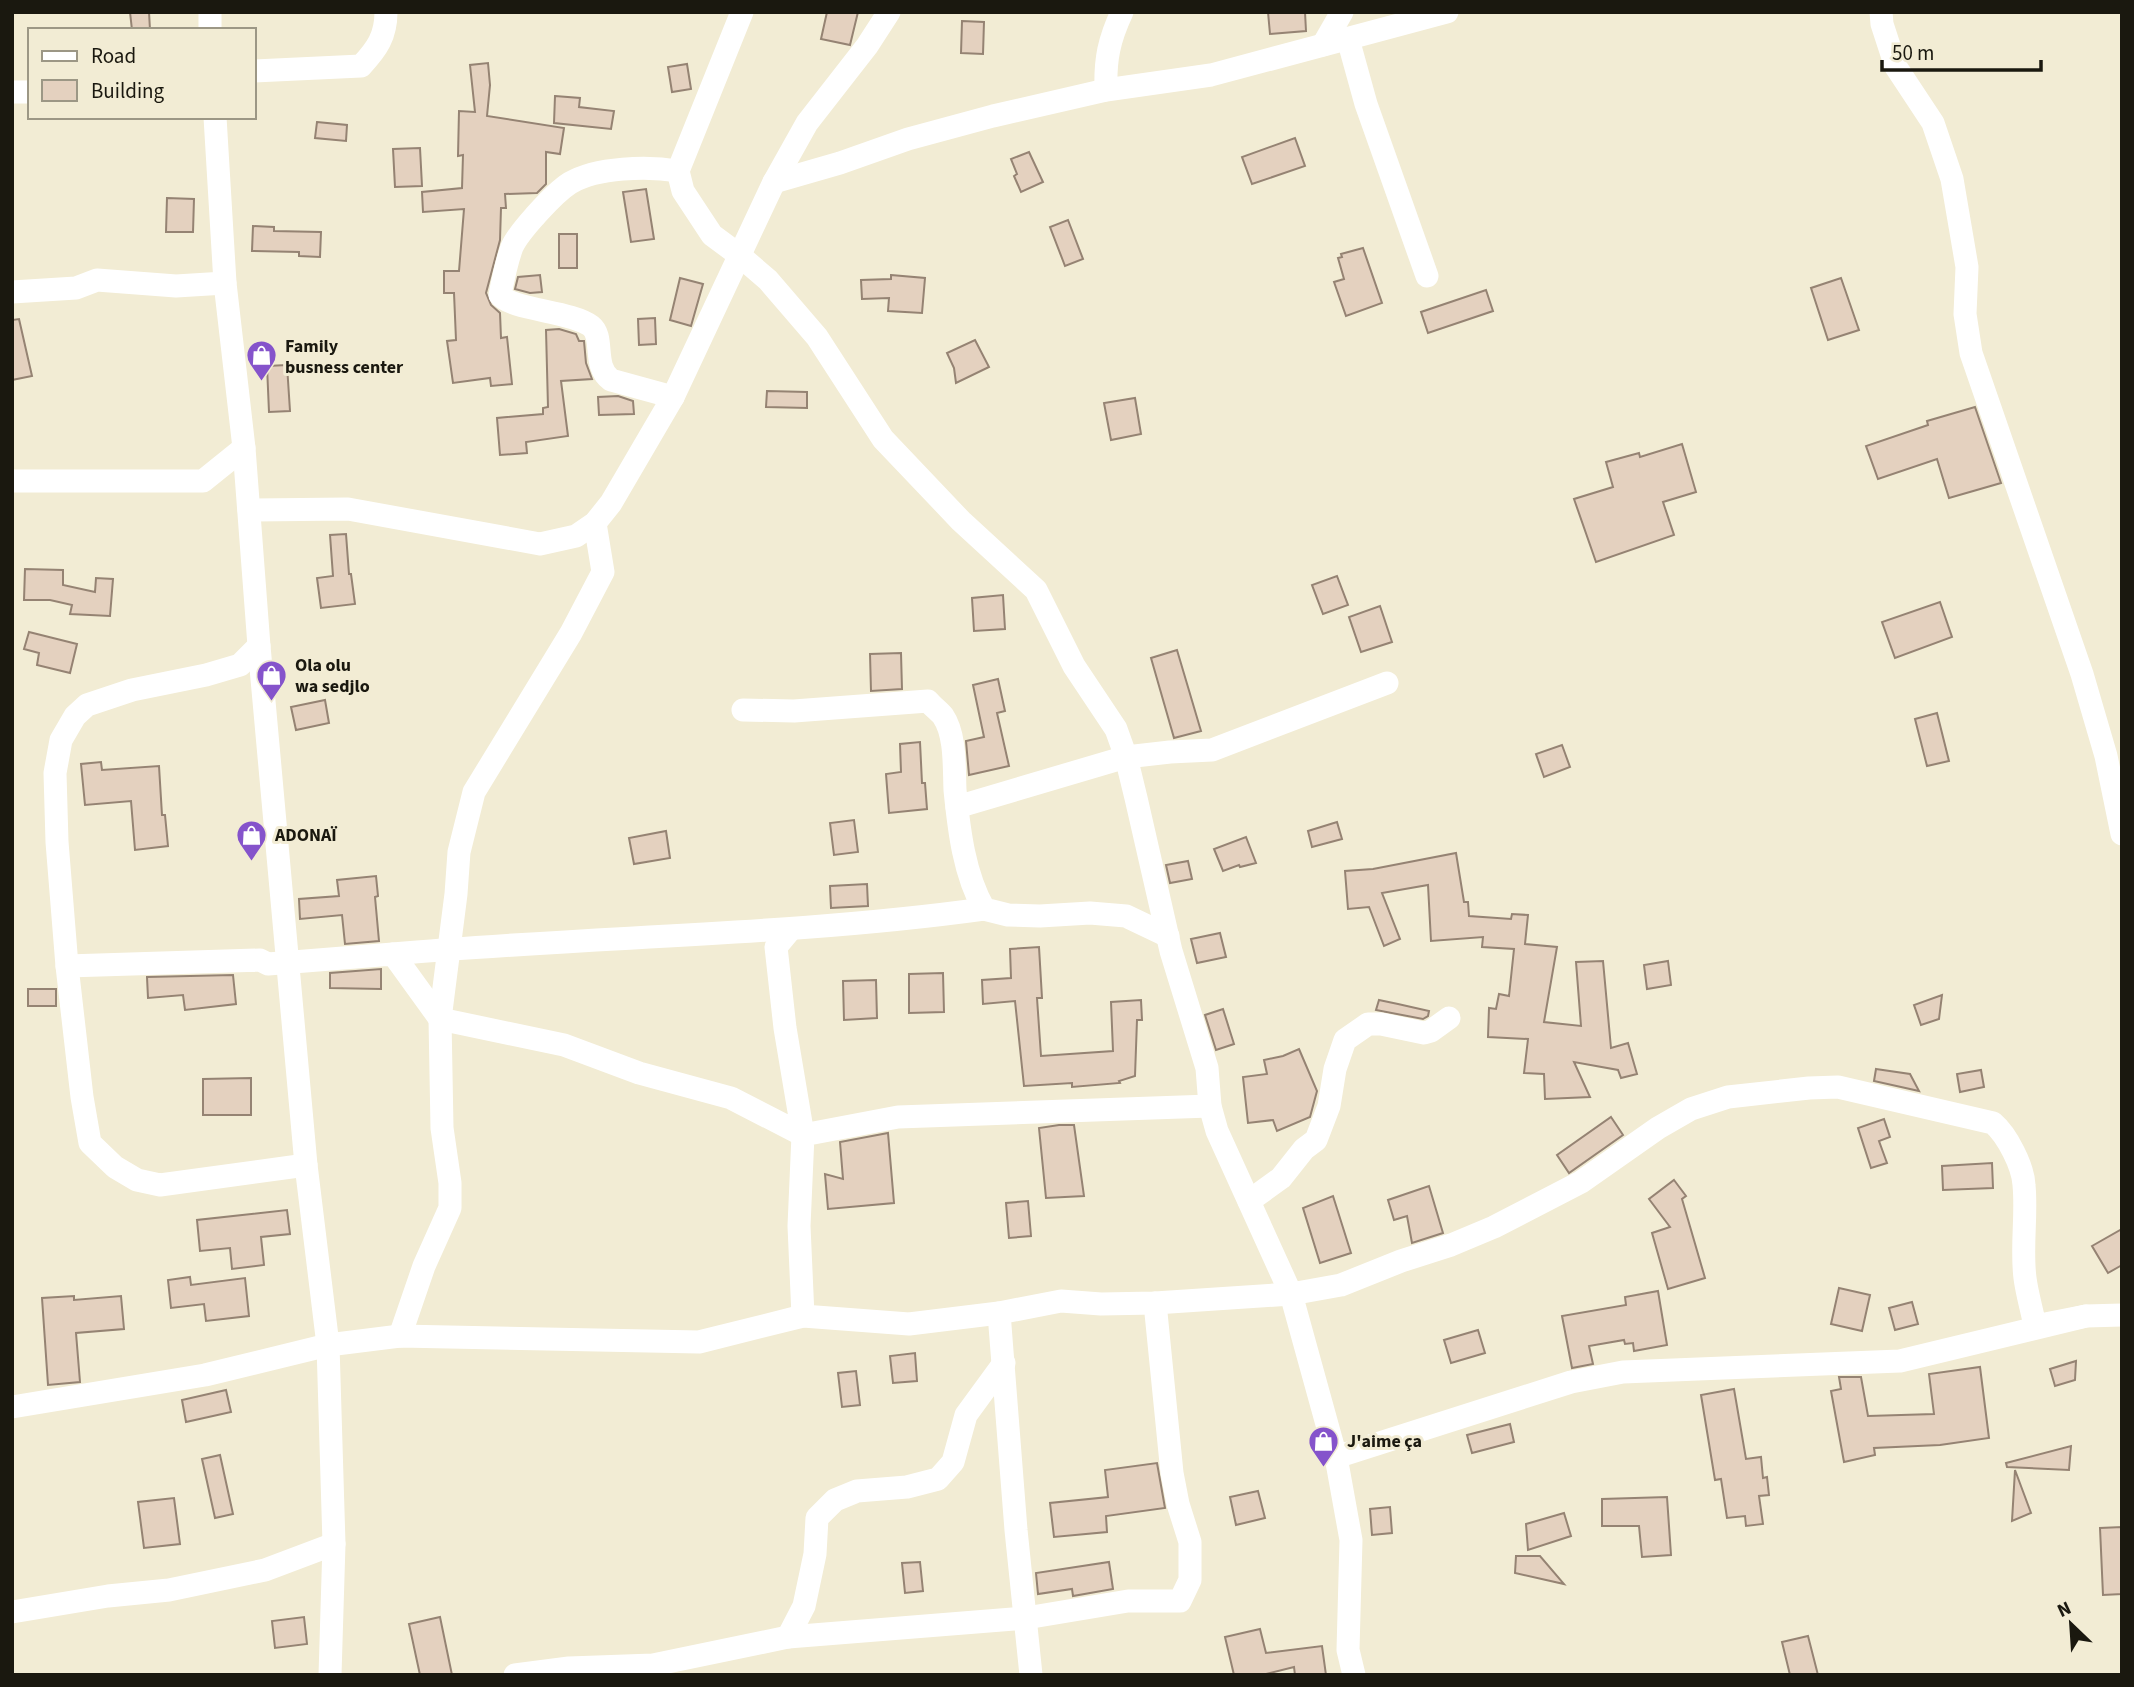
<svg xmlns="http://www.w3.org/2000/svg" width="2134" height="1687" font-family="'Source Sans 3',sans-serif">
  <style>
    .building { fill: #e4d1bf; stroke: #958373; stroke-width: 2 }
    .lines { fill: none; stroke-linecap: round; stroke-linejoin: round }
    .street { stroke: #fff; stroke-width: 23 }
    .labels { text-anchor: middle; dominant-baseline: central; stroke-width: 6; stroke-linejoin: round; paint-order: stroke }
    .poi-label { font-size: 18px; font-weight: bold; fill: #1a180f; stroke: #f2ecd4; text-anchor: start }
  </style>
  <rect width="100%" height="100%" fill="#f2ecd4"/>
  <!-- building -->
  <g class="building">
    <polygon points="130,12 149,12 150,30 132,30"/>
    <polygon points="827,12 858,12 850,45 821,39"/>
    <polygon points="1268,12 1305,12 1306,31 1270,34"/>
    <polygon points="962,21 984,22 983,54 961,53"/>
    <polygon points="488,63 490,85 487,116 564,128 560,154 546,152 546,184 537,193 505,194 506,208 501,208 500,240 486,293 491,305 500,313 501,338 507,337 512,384 491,386 490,378 453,383 447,341 456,340 454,293 444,293 444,271 459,271 464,209 423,212 422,192 462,188 463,155 458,156 459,111 475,112 470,65"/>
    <polygon points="687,64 691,89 672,92 668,67"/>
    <polygon points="555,96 580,98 579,107 614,111 611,129 554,123"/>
    <polygon points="317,122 347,125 346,141 315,138"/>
    <polygon points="1295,138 1305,166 1252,184 1242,157"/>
    <polygon points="420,148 422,186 395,187 393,149"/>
    <polygon points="1029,152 1043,182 1021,192 1014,176 1017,174 1011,159"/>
    <polygon points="646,189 654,239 631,242 623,192"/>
    <polygon points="167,198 194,199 193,232 166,232"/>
    <polygon points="1068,220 1083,259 1065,266 1050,227"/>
    <polygon points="253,226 274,227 274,231 321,232 320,257 299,256 299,252 252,251"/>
    <rect x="559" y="234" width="18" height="34"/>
    <polygon points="1363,248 1382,303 1346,316 1334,282 1344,279 1338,258 1342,257 1341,254"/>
    <polygon points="540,275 542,292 530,293 515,289 518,277"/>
    <polygon points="891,275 925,278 922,313 888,311 889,298 862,299 861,280 891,279"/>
    <polygon points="680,278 703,284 691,326 670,320"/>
    <polygon points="1841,278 1859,330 1828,340 1811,288"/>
    <polygon points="1486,290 1493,311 1428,333 1421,312"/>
    <polygon points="655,318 656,344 639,345 638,319"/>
    <polygon points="19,319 32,376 12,380 12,320"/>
    <polygon points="559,329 576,334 579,341 584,341 586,363 592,379 561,381 568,436 526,442 527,453 500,455 497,418 543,414 543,408 548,407 546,330"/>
    <polygon points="975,340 989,367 956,383 954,368 947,353"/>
    <polygon points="287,365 290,411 269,412 267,366"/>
    <polygon points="767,391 807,392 807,408 766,407"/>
    <polygon points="618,396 633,401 634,414 599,415 598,397"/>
    <polygon points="1135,398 1141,434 1111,440 1104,403"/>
    <polygon points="1975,407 2001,483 1949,498 1937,459 1878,479 1866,446 1928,425 1927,421"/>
    <polygon points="1682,444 1696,492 1663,502 1674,535 1596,562 1574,499 1613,487 1606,462 1639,453 1640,457"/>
    <polygon points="346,534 349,574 351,574 355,604 321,608 317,578 333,576 330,535"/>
    <polygon points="25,569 63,570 63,585 95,592 96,578 113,579 110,616 70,614 72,605 50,600 24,600"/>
    <polygon points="1337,576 1348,605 1323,614 1312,585"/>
    <polygon points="1003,595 1005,629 974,631 972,598"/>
    <polygon points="1940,602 1952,637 1895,658 1882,622"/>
    <polygon points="1380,606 1392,642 1361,652 1349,617"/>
    <polygon points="29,632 77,644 70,673 37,665 39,653 24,649"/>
    <polygon points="1177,650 1201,731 1174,738 1151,658"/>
    <polygon points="901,653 902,689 871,691 870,654"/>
    <polygon points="998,679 1005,711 997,713 1009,766 969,775 966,741 984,737 973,685"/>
    <polygon points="325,700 329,723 296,730 291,707"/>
    <polygon points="1937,713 1949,761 1927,766 1915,719"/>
    <polygon points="920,742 922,783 925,783 927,809 889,813 886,774 901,772 900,744"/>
    <polygon points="1562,745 1570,767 1544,777 1536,754"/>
    <polygon points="101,762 102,770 159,766 162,815 165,815 168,846 135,850 131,801 85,805 81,764"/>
    <polygon points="854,820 858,852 834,855 830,823"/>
    <polygon points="1337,822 1342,839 1312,847 1308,831"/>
    <polygon points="666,831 670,858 634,864 629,838"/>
    <polygon points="1246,837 1256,863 1240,867 1239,865 1223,871 1214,849"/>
    <polygon points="1456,853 1464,902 1468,902 1469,916 1511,919 1512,914 1528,915 1525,944 1557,947 1544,1022 1581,1026 1576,962 1603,961 1611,1048 1628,1043 1637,1074 1621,1078 1618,1070 1574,1062 1590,1097 1545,1099 1544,1074 1524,1073 1528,1039 1488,1037 1489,1008 1496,1009 1499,994 1509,996 1514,949 1482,947 1483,937 1431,941 1428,885 1382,893 1400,939 1384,946 1369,907 1348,909 1345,871 1373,869"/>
    <polygon points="1188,861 1192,879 1170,883 1166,865"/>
    <polygon points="376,876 378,896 375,897 379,941 345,944 342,915 300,919 299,899 339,896 337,880"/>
    <polygon points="867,884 868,906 831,908 830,886"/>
    <polygon points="1220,933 1226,957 1197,963 1191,939"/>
    <polygon points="1039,947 1042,998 1037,998 1041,1056 1113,1051 1111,1002 1141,1000 1142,1020 1137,1020 1135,1076 1119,1081 1120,1083 1072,1087 1072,1083 1024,1086 1015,1001 983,1004 982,980 1011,978 1010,949"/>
    <polygon points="1668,961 1671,985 1647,989 1644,965"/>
    <polygon points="381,969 381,989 330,988 330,973"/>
    <polygon points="943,973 944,1012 909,1013 909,974"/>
    <polygon points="233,975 236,1004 185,1010 183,995 148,998 147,977"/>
    <polygon points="876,980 877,1018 844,1020 843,981"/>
    <rect x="28" y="989" width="28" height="17"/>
    <polygon points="1942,995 1939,1019 1921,1025 1914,1005"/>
    <polygon points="1379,1000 1398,1004 1429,1011 1428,1016 1423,1019 1376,1010"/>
    <polygon points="1223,1009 1234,1044 1216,1050 1205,1015"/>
    <polygon points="1299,1049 1317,1091 1310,1117 1277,1131 1273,1120 1248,1123 1243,1077 1267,1074 1264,1060 1283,1056"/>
    <polygon points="1876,1069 1910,1074 1919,1091 1874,1081"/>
    <polygon points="1981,1070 1984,1087 1960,1092 1957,1074"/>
    <polygon points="251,1078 251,1115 203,1115 203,1079"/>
    <polygon points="1611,1117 1623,1135 1569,1173 1557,1155"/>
    <polygon points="1884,1119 1890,1137 1879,1141 1887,1163 1871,1168 1858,1128"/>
    <polygon points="1059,1125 1074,1125 1084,1196 1046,1198 1039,1128"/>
    <polygon points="888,1133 894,1203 828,1209 825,1174 843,1179 840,1142"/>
    <polygon points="1992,1163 1993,1188 1943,1190 1942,1166"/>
    <polygon points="1674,1180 1686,1196 1682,1199 1705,1278 1668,1289 1652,1233 1670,1227 1649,1199"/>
    <polygon points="1429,1186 1443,1233 1412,1243 1407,1216 1394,1220 1388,1200"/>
    <polygon points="1333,1196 1351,1253 1320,1263 1303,1208"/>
    <polygon points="1028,1201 1031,1236 1009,1238 1006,1203"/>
    <polygon points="287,1210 290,1234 261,1237 264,1265 232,1269 230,1248 200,1251 197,1220"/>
    <polygon points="2122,1229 2122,1265 2108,1273 2092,1246"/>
    <polygon points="190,1277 191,1285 245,1278 249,1316 206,1321 204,1304 171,1308 168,1280"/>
    <polygon points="1839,1288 1870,1295 1862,1331 1831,1324"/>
    <polygon points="1658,1291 1667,1345 1634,1351 1633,1343 1625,1344 1624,1340 1589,1346 1593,1364 1572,1368 1562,1316 1626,1305 1625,1297"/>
    <polygon points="74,1296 74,1300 121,1296 124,1329 76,1333 80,1382 48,1385 42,1298"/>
    <polygon points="1912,1302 1918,1324 1895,1330 1889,1308"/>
    <polygon points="1478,1330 1485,1353 1451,1363 1444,1340"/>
    <polygon points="915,1353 917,1381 893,1383 890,1356"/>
    <polygon points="2076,1361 2075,1380 2055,1386 2050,1369"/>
    <polygon points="1980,1367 1989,1438 1940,1445 1874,1448 1875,1455 1844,1462 1831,1391 1841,1389 1839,1377 1861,1377 1868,1416 1934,1414 1929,1374"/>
    <polygon points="856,1371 860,1405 842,1407 838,1373"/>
    <polygon points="1734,1389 1746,1459 1761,1457 1763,1478 1767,1477 1769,1495 1759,1496 1763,1524 1746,1526 1745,1516 1727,1518 1721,1479 1715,1480 1701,1395"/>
    <polygon points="226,1390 231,1412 186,1422 182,1400"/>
    <polygon points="1510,1424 1514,1442 1472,1453 1467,1435"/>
    <polygon points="2071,1446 2069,1470 2007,1467 2006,1463"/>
    <polygon points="220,1455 233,1514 215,1518 202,1459"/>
    <polygon points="1157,1463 1165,1508 1106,1516 1107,1532 1054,1537 1050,1503 1108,1497 1105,1470"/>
    <polygon points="2015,1470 2031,1513 2012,1521"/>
    <polygon points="1258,1491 1265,1518 1236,1525 1230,1497"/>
    <polygon points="1667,1497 1671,1555 1642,1557 1639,1526 1602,1526 1602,1499"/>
    <polygon points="174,1498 180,1544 144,1548 138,1502"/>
    <polygon points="1390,1507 1392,1533 1372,1535 1370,1509"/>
    <polygon points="1564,1513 1571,1536 1528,1550 1526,1524"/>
    <polygon points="2122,1527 2122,1594 2103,1595 2100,1528"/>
    <polygon points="1516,1556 1540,1556 1564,1584 1515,1573"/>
    <polygon points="920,1562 923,1591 905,1593 902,1563"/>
    <polygon points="1109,1562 1113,1589 1073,1596 1072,1589 1038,1594 1036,1573"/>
    <polygon points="304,1617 307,1644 275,1648 272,1621"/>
    <polygon points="440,1617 452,1675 420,1675 409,1624"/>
    <polygon points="1260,1629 1266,1653 1322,1646 1326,1675 1295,1675 1294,1667 1262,1675 1234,1675 1225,1637"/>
    <polygon points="1808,1636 1818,1675 1790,1675 1782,1642"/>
  </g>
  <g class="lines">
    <!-- street -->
    <g class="street">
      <polyline points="210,12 210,30"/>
      <polyline points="742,12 678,171 683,191 712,235 739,255 768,280 817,337 883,439 961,521 1036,590 1074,666 1116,729 1126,757 1136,798 1171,951 1207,1068 1210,1106 1217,1131 1291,1294 1336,1457 1351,1540 1348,1650 1354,1675"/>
      <polyline points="1881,12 1882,24 1896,67 1933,123 1952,179 1967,267 1965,314 1971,353 2082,674 2106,756 2122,834"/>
      <polyline points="1348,39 1366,104 1427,276"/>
      <polyline points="1323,45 1342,12"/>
      <path d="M254 71 361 66C377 49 386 36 386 12"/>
      <path d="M1106 90C1105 59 1109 40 1122 12"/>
      <polyline points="12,92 30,92"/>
      <polyline points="215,117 225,283 244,448 259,646 306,1165 328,1345 334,1544 330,1675"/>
      <polyline points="774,182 840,163 908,139 993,116 1106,90 1211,75 1447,12"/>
      <polyline points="12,292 76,288 97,280 176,286 225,283"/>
      <path d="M673 397 611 380C592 366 605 337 591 326 572 311 511 310 500 295 503 279 506 263 512 247 517 236 527 225 535 216 546 204 556 192 570 183 597 167 648 166 678 171"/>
      <polyline points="12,481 203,481 244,448"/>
      <polyline points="249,510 348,509 540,544 576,536 595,523 611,503 673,397 774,182 807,123 867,46 889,12"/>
      <polyline points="259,646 240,665 206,675 132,690 87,705 75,716 61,740 55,773 57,842 67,966 82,1097 90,1143 115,1167 137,1180 160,1185 306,1165"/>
      <path d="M743 710 794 711 928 701C932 706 939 711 943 716 956 735 954 768 955 790 959 830 964 874 984 909L1008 915 1040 916 1090 913 1126 916 1168 936"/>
      <polyline points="957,807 1126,757 1170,752 1212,750 1387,683"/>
      <path d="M393 954C590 936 788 936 984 909"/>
      <polyline points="67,966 260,960 268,964 393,954 440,1019 564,1045 639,1073 731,1098 803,1135 785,1028 776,947 791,929"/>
      <polyline points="1249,1201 1281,1178 1304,1149 1316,1140 1329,1106 1335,1069 1345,1040 1368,1024 1381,1024 1424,1033 1431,1031 1449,1018"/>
      <polyline points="999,1313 1016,1530 1031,1675"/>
      <polyline points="803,1316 799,1226 803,1135 898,1117 1210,1106"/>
      <polyline points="400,1336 424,1266 450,1208 450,1183 442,1128 440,1019 456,894 459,852 474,792 571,633 603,572 595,523"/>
      <path d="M12 1407 205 1375 328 1345 400 1336 699 1342 803 1316 909 1324 999 1313 1061 1301 1101 1304 1155 1303 1291 1294 1341 1285 1401 1261 1451 1245 1494 1227 1581 1182 1658 1128 1691 1109 1728 1097 1809 1088 1838 1087 1993 1123C2007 1135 2023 1166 2024 1185 2027 1216 2021 1247 2025 1278 2027 1294 2032 1310 2035 1326L2086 1316"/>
      <polyline points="1336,1457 1571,1382 1623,1372 1900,1361 2086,1316 2122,1315"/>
      <polyline points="12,1612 108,1596 169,1590 265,1570 334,1544"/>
      <polyline points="788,1637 804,1606 815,1554 817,1518 835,1500 857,1491 907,1487 938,1479 953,1462 966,1415 1004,1363"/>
      <polyline points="515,1675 569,1668 653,1665 788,1637 1026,1618 1128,1601 1180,1601 1190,1580 1190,1542 1178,1504 1172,1473 1155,1303"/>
    </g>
  </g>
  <!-- icons -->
  <defs>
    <symbol id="shop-pin" viewBox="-11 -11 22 30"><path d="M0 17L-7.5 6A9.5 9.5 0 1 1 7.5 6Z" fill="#8553cb" stroke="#f2ecd4"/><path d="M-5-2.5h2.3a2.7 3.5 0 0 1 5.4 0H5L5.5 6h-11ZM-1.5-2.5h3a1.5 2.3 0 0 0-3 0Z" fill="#fff"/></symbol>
  </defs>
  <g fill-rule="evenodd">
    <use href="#shop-pin" x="244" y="338" width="35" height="47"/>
    <use href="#shop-pin" x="254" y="658" width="35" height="47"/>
    <use href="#shop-pin" x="234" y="818" width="35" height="47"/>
    <use href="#shop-pin" x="1306" y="1424" width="35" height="47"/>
  </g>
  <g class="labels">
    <!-- poi labels -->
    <g class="poi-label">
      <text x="285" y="346">Family<tspan x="285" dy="21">busness center</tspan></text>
      <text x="295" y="665">Ola olu<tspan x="295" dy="21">wa sedjlo</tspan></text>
      <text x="275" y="835">ADONAÏ</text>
      <text x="1347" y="1441">J'aime ça</text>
    </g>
  </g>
  <!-- border -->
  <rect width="2134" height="1687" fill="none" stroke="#1a180f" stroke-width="28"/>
  <!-- legend -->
  <rect x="28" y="28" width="228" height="91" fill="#f2ecd4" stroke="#9c9785" stroke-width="2"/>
  <rect x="42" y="51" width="35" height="10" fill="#ffffff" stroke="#9c9785" stroke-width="2"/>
  <text x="91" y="63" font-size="21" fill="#1a180f">Road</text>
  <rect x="42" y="80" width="35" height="21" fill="#e4d1bf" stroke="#9c9785" stroke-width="2"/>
  <text x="91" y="98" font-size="21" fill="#1a180f">Building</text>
  <!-- north arrow -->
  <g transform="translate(2071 1624) rotate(335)" stroke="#f2ecd4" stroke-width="5" paint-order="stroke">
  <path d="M0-5L12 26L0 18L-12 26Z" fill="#1a180f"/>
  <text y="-10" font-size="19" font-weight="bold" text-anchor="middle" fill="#1a180f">N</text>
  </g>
  <!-- scale -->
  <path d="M1882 60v10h159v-10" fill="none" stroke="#1a180f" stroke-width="3.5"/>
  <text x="1892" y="60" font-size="21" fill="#1a180f" stroke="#f2ecd4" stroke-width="5" paint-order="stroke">50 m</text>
</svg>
